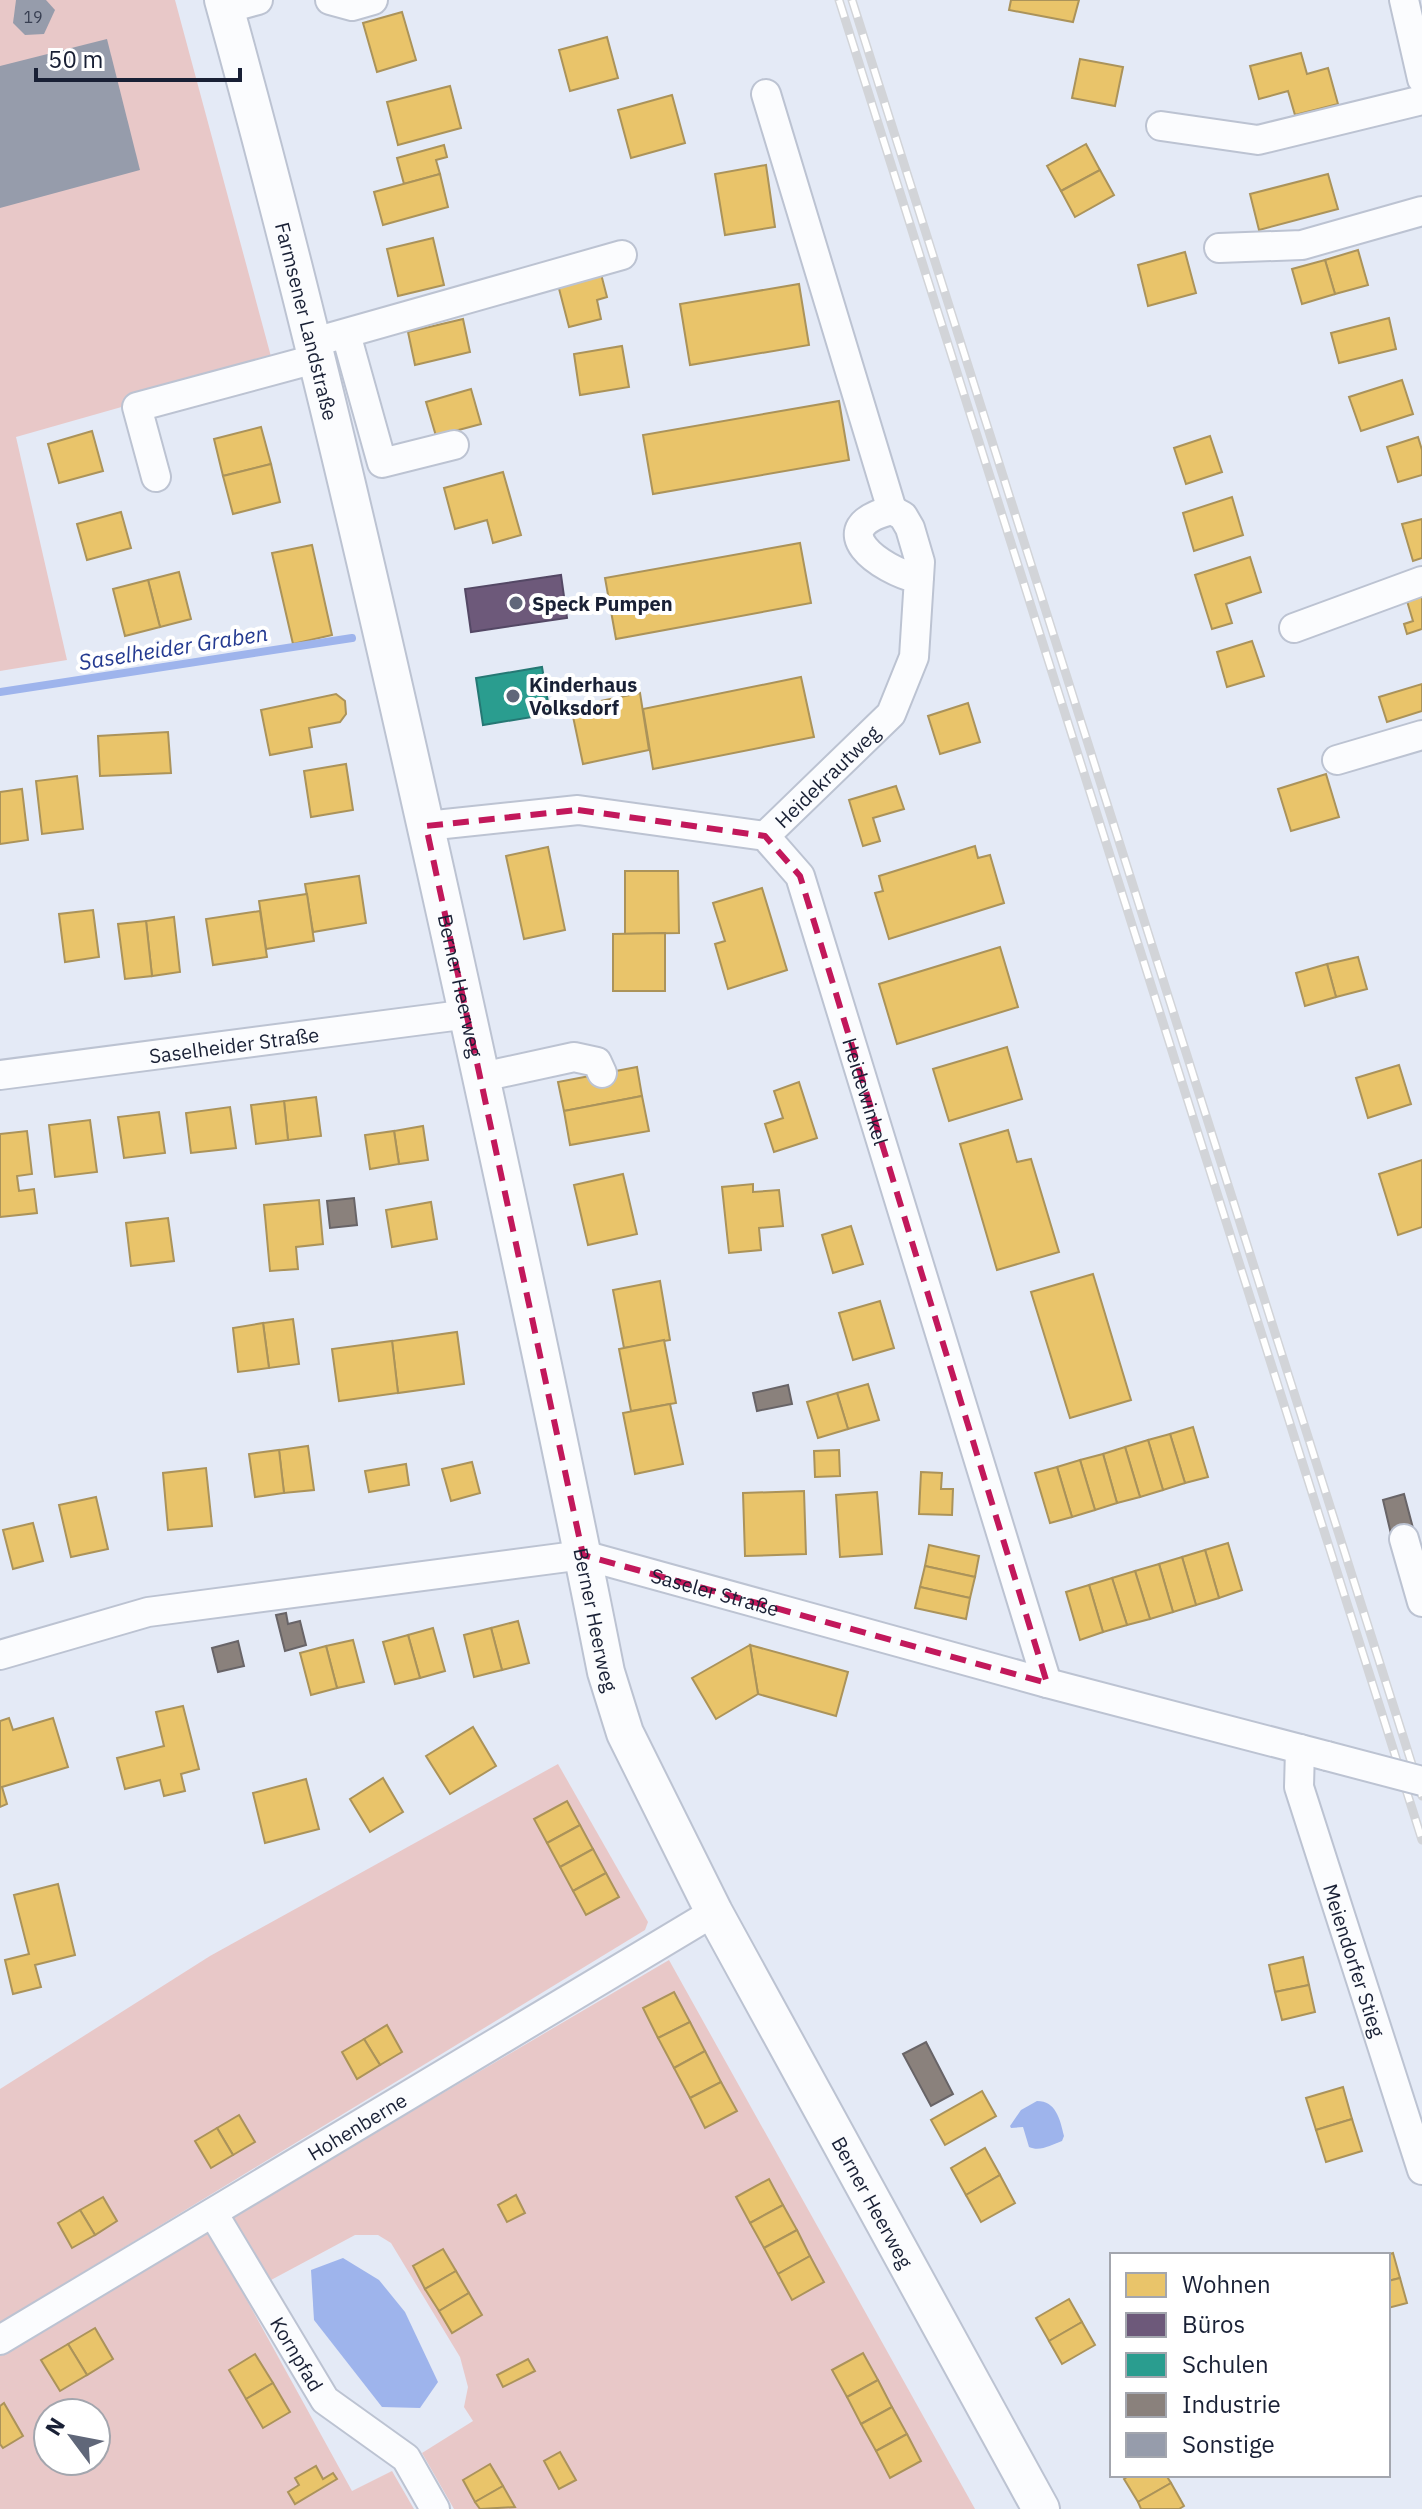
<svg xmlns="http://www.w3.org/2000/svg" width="1422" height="2509" font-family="'IBM Plex Sans',sans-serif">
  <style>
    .green { fill: #e8c8c8; fill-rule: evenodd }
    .water { fill: #9eb4ec }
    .homes { fill: #e9c46a; stroke: #ab935a; stroke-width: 2 }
    .offices { fill: #6d597a; stroke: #544865; stroke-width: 2 }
    .schools { fill: #2a9d8f; stroke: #257874; stroke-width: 2 }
    .industry { fill: #8a817c; stroke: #686467; stroke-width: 2 }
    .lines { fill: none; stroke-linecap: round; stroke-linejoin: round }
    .stream { stroke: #9eb4ec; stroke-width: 8 }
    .building { fill: #969cab }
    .minor-casing { stroke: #bcc3d2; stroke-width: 32 }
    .major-casing { stroke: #bcc3d2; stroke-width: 40 }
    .minor { stroke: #fbfcfe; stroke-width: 28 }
    .major { stroke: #fbfcfe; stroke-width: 36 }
    .rail-casing { stroke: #d2d4d8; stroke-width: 9 }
    .rail { stroke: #fff; stroke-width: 6; stroke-dasharray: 18; stroke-linecap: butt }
    .minor-bridge-casing { stroke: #bcc3d2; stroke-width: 32; stroke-linecap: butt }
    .minor-bridge { stroke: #fbfcfe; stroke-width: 28 }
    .marked { fill: none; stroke: #c2185b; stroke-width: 6; stroke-dasharray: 16 10; stroke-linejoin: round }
    .poi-dot { fill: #606779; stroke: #fff; stroke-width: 3 }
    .labels { text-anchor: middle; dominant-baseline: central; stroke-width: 8; stroke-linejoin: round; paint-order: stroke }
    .number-label { font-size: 16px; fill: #383f52 }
    .street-label { font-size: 20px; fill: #192035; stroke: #fff }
    .poi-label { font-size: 20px; font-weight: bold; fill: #192035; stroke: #fff; text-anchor: start }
    .water-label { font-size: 22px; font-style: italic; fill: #233990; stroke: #fff }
  </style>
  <rect width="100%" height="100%" fill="#e4eaf6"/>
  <!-- green -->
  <g class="green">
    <polygon points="0,0 175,0 273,364 16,437 67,660 0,671"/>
    <polygon points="558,1764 648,1922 645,1930 0,2323 0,2089 210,1956"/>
    <polygon points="669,1960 975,2509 454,2509 422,2453 473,2421 464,2407 468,2387 460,2357 391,2243 378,2235 355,2235 271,2280 232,2217"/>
    <path d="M206 2232 211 2235 352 2491 392 2471 414 2509H0V2356ZM48 2413H96V2461H48Z"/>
  </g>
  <!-- water -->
  <g class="water">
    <path d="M1037 2101C1056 2101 1060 2119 1064 2136L1062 2141C1051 2145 1040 2152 1029 2147L1023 2127 1011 2128 1010 2126 1021 2110Z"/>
    <polygon points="343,2258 379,2280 405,2312 438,2382 420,2408 382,2407 314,2320 311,2270"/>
  </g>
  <!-- homes -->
  <g class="homes">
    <polygon points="1011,0 1079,0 1073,22 1009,10"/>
    <polygon points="402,12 416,60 377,72 363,23"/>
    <polygon points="607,37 618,78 570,91 559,50"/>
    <polygon points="1301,53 1307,74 1328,68 1338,104 1295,115 1288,91 1259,99 1250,66"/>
    <polygon points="1080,59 1123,67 1115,106 1072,98"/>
    <polygon points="450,86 461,128 398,145 387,102"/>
    <polygon points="672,95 685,143 631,158 618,110"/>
    <polygon points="1086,144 1100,170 1061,191 1047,166"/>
    <polygon points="444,145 447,157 436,160 440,174 404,184 397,158"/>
    <polygon points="766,165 775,227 725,235 715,174"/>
    <polygon points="1100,170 1114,195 1075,217 1061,191"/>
    <polygon points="440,174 448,207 383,225 374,192"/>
    <polygon points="1328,174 1338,209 1259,230 1250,194"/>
    <polygon points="433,238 444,285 398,296 387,249"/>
    <polygon points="1358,250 1368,285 1335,294 1325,260"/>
    <polygon points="1185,252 1196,293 1148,306 1138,265"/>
    <polygon points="1325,260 1335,294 1302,304 1292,269"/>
    <polygon points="600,270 607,297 597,300 601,319 569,327 557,281"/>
    <polygon points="799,284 809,345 690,365 680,304"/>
    <polygon points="1389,318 1396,349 1339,363 1331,333"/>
    <polygon points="463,319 470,352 415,365 408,332"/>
    <polygon points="622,346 629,387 580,395 574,354"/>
    <polygon points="1402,380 1413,414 1361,431 1349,397"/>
    <polygon points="471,389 481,424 436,436 426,402"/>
    <polygon points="839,401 849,460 653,494 643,435"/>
    <polygon points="261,427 271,464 223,476 214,439"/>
    <polygon points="92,431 103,471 59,483 48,444"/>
    <polygon points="1210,436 1222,472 1186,484 1174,448"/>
    <polygon points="1418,437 1422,450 1422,475 1398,482 1387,447"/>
    <polygon points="271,464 280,502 233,514 223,476"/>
    <polygon points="503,472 521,535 493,543 487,520 455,529 444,488"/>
    <polygon points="1232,497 1243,535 1194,551 1183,513"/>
    <polygon points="121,512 131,548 87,560 77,524"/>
    <polygon points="1422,519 1422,558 1413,561 1402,524"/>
    <polygon points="800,543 811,603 616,639 605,578"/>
    <polygon points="312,545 332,635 293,644 272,553"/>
    <polygon points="1250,557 1261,592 1226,604 1232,623 1212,629 1195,575"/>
    <polygon points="179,572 191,619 160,627 148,580"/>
    <polygon points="148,580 160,627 125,636 113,589"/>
    <polygon points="1422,596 1422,629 1407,634 1404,624 1413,621 1407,601"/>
    <polygon points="1252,641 1264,676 1227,687 1217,652"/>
    <polygon points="801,677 814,737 653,769 643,709"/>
    <polygon points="1422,684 1422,711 1387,722 1379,697"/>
    <polygon points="640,693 649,750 583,764 571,707"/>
    <polygon points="336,694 345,701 346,714 340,722 309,728 312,747 270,755 261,710"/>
    <polygon points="968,703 980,742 940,754 928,716"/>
    <polygon points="168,732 171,773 100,776 98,736"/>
    <polygon points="346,764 353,810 311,817 304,771"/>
    <polygon points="1326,774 1339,817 1291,831 1278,789"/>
    <polygon points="77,776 83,829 42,834 36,781"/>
    <polygon points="896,786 904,809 873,818 880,841 863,846 849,800"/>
    <polygon points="22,789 28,840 0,844 0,792"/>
    <polygon points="975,846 978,858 990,855 1004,903 889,939 875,893 883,891 879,876"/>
    <polygon points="548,847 565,930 524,939 506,856"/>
    <polygon points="625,871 678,871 679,933 625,934"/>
    <polygon points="359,876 366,923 313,932 305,884"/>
    <polygon points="762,888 787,970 728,989 715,944 725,941 713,903"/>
    <polygon points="307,894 314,941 266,949 259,901"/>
    <polygon points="93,910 99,957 65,962 59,914"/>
    <polygon points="260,911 267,957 213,965 206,919"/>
    <polygon points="174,917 180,972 152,976 146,921"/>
    <polygon points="146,921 152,976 125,979 118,924"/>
    <polygon points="665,933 665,991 613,991 613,934"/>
    <polygon points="1000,947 1018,1007 897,1044 879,984"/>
    <polygon points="1358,957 1367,989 1336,997 1327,964"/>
    <polygon points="1327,964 1336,997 1305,1006 1296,973"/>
    <polygon points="1007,1047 1022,1099 949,1121 933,1069"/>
    <polygon points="1399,1065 1411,1104 1368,1118 1356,1078"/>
    <polygon points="637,1067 642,1096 564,1111 558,1082"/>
    <polygon points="799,1082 817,1138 774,1152 765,1124 783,1118 774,1091"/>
    <polygon points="642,1096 649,1131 570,1145 564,1111"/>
    <polygon points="316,1097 321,1136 288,1140 284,1101"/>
    <polygon points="284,1101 288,1140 256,1144 251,1105"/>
    <polygon points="230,1107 236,1148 191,1153 186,1113"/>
    <polygon points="159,1112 165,1153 124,1158 118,1117"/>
    <polygon points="90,1120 97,1172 55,1177 49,1125"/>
    <polygon points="423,1126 428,1160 399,1164 394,1131"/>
    <polygon points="1008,1130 1017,1162 1031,1159 1059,1252 997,1270 960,1144"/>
    <polygon points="27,1131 32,1174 17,1176 19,1191 34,1189 37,1213 0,1217 0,1134"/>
    <polygon points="394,1131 399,1164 370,1169 365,1135"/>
    <polygon points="1422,1160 1422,1227 1398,1235 1379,1174"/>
    <polygon points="623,1174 637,1234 588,1245 574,1185"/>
    <polygon points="753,1184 753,1192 779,1190 783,1226 759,1228 761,1250 729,1253 722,1187"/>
    <polygon points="319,1200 323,1244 296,1247 298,1269 270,1271 264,1205"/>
    <polygon points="431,1202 437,1239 392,1247 386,1210"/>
    <polygon points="168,1218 174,1261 131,1266 126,1223"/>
    <polygon points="851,1226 863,1264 833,1273 822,1235"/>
    <polygon points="1093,1274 1131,1400 1070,1418 1031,1292"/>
    <polygon points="660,1281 670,1340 624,1348 613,1290"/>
    <polygon points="880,1301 894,1348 853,1360 839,1313"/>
    <polygon points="293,1319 299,1364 269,1368 263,1323"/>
    <polygon points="263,1323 269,1368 238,1372 233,1328"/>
    <polygon points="457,1332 464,1384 398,1393 392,1341"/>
    <polygon points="664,1340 676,1403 631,1411 619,1349"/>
    <polygon points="392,1341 398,1393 339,1401 332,1349"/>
    <polygon points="868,1384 879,1420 848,1429 837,1393"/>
    <polygon points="837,1393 848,1429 818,1438 807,1402"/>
    <polygon points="670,1404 683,1464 635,1474 623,1413"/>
    <polygon points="1193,1427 1208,1477 1185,1483 1170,1434"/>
    <polygon points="1170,1434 1185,1483 1163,1490 1148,1440"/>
    <polygon points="1148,1440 1163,1490 1140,1497 1125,1447"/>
    <polygon points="308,1446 314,1490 284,1493 279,1450"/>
    <polygon points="1125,1447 1140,1497 1117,1503 1103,1454"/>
    <polygon points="279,1450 284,1493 255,1497 249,1454"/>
    <polygon points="839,1450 840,1476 815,1477 814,1451"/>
    <polygon points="1103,1454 1117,1503 1095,1510 1080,1460"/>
    <polygon points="1080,1460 1095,1510 1072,1517 1057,1467"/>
    <polygon points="472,1462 480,1493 451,1501 442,1469"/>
    <polygon points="406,1464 409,1485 369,1492 365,1471"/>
    <polygon points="1057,1467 1072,1517 1050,1523 1035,1473"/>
    <polygon points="206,1468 212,1526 168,1530 163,1473"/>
    <polygon points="921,1472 942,1473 941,1489 953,1489 952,1515 919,1514"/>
    <polygon points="804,1491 806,1554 745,1556 743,1493"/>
    <polygon points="877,1492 882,1554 840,1557 836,1495"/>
    <polygon points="96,1497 108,1549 71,1557 59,1505"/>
    <polygon points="33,1523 43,1561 13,1569 3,1530"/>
    <polygon points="1228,1543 1242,1590 1219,1598 1205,1550"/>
    <polygon points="929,1545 979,1556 975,1577 925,1566"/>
    <polygon points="1205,1550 1219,1598 1196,1605 1182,1557"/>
    <polygon points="1182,1557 1196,1605 1173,1612 1159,1564"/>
    <polygon points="1159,1564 1173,1612 1150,1619 1135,1571"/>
    <polygon points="925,1566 975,1577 970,1598 920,1587"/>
    <polygon points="1135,1571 1150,1619 1127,1625 1112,1578"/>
    <polygon points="1112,1578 1127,1625 1103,1632 1089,1585"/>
    <polygon points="1089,1585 1103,1632 1080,1640 1066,1592"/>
    <polygon points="920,1587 970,1598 966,1619 915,1608"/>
    <polygon points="518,1621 529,1663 502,1670 491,1628"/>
    <polygon points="433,1628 445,1671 420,1678 408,1635"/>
    <polygon points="491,1628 502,1670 474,1677 464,1635"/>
    <polygon points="408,1635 420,1678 395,1684 383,1642"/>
    <polygon points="353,1640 364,1682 337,1688 326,1646"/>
    <polygon points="750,1645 848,1672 836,1716 758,1694"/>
    <polygon points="750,1645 758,1694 716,1719 692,1678"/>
    <polygon points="326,1646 337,1688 311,1695 300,1653"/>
    <polygon points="183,1706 199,1769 181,1774 185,1791 164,1796 160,1780 125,1789 117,1758 164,1746 156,1712"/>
    <polygon points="9,1718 13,1730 53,1718 68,1767 2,1787 7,1804 0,1807 0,1721"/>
    <polygon points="473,1727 496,1766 450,1794 426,1756"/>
    <polygon points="383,1778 403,1812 370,1832 350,1799"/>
    <polygon points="306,1779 319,1829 265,1843 253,1793"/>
    <polygon points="567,1801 580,1825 547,1843 534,1819"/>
    <polygon points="580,1825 593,1849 560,1867 547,1843"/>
    <polygon points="593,1849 606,1873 573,1891 560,1867"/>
    <polygon points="606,1873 619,1897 586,1915 573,1891"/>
    <polygon points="58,1884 75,1955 35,1965 41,1987 13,1994 5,1960 29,1954 14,1895"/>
    <polygon points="1303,1957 1309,1985 1275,1992 1269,1965"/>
    <polygon points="1309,1985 1315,2012 1282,2020 1275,1992"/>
    <polygon points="674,1992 690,2022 658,2038 643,2008"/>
    <polygon points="690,2022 705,2051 674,2068 658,2038"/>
    <polygon points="387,2025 402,2052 380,2065 364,2039"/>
    <polygon points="364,2039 380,2065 357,2079 342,2052"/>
    <polygon points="705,2051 721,2082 690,2098 674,2068"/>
    <polygon points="721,2082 737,2111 705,2128 690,2098"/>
    <polygon points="1343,2087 1352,2119 1316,2130 1306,2098"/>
    <polygon points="982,2091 996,2116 945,2145 931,2120"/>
    <polygon points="239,2115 255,2142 233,2155 217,2128"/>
    <polygon points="1352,2119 1362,2151 1326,2162 1316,2130"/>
    <polygon points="217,2128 233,2155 211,2168 195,2141"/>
    <polygon points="985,2148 1000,2175 966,2195 951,2168"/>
    <polygon points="1000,2175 1015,2203 981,2222 966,2195"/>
    <polygon points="769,2179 783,2205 750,2223 736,2197"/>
    <polygon points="516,2195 525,2213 507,2222 498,2205"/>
    <polygon points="103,2197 117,2221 95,2235 80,2210"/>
    <polygon points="783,2205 797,2230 764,2248 750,2223"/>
    <polygon points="80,2210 95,2235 72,2248 58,2223"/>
    <polygon points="797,2230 810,2256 778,2274 764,2248"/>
    <polygon points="443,2249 456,2271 425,2289 413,2266"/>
    <polygon points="1393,2253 1400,2278 1388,2281 1388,2255 1386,2255"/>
    <polygon points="810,2256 824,2282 792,2300 778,2274"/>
    <polygon points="456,2271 469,2293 439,2311 425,2289"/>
    <polygon points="1400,2278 1407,2303 1388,2308 1388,2281"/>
    <polygon points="469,2293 482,2315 452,2333 439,2311"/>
    <polygon points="1069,2299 1082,2322 1049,2341 1036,2318"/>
    <polygon points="1082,2322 1095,2345 1062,2364 1049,2341"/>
    <polygon points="95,2328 113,2359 87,2375 68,2344"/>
    <polygon points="68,2344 87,2375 60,2391 41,2360"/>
    <polygon points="863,2353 878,2380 847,2397 832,2370"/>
    <polygon points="255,2354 273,2383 246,2399 229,2370"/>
    <polygon points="528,2359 535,2371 503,2387 497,2375"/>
    <polygon points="878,2380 892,2407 861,2424 847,2397"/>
    <polygon points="273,2383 290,2412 263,2428 246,2399"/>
    <polygon points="4,2403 23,2436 3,2448 0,2444 0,2406"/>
    <polygon points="892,2407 907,2434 876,2451 861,2424"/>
    <polygon points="907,2434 921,2461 890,2478 876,2451"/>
    <polygon points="560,2452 576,2480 559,2489 544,2461"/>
    <polygon points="490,2464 503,2486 475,2502 463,2480"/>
    <polygon points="316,2466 323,2479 333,2473 337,2479 295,2504 288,2492 299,2485 295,2478"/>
    <polygon points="1130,2475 1166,2475 1171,2483 1138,2502 1124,2479"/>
    <polygon points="1171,2483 1184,2506 1179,2509 1141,2509 1138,2502"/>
    <polygon points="503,2486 515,2507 480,2509 475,2502"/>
  </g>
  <!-- offices -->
  <polygon class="offices" points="561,575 567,618 471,632 465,589"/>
  <!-- schools -->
  <polygon class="schools" points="542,667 550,714 483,725 476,678"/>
  <!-- industry -->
  <g class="industry">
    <polygon points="354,1198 357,1225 330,1228 327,1201"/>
    <polygon points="788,1385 792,1404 757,1411 753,1393"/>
    <polygon points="1404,1494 1413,1528 1391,1534 1383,1500"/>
    <polygon points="286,1613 288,1624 300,1621 306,1645 285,1651 276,1615"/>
    <polygon points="238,1641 244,1666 218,1672 212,1648"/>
    <polygon points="926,2042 953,2094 931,2106 903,2054"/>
  </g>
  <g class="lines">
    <!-- stream -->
    <polyline class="stream" points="0,692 352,638"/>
  </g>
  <!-- building -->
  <g class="building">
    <polygon points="16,0 46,0 55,10 44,34 25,35 13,23"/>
    <polygon points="107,39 140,170 0,208 0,66"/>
  </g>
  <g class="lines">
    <defs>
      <g id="minor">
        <polyline points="330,0 352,6 373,0"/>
        <polyline points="1404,0 1422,79"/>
        <polyline points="225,9 258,0"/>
        <polyline points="766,94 892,510"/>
        <polyline points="1161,126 1258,140 1422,100"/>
        <polyline points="1219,248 1302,245 1422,211"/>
        <polyline points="346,334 382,463 454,445"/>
        <polyline points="311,343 622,255"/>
        <polyline points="156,477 137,407 315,359"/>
        <polyline points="1294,628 1422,581"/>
        <polyline points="1337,760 1422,735"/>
        <path id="s1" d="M426 826 578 810 765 836 800 876 1047 1683"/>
        <path id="s2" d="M765 836 891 714 914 657 920 562 910 528 903 516 892 510C821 528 880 570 919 579"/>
        <path id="s3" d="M0 1075 469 1014"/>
        <polyline points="482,1077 574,1057 597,1062 602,1073"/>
        <polyline points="1404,1539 1422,1602"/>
        <path id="s4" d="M0 1655 148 1612 583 1555 1047 1683 1327 1756"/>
        <path id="s5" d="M1300 1749 1299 1787 1422 2170"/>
        <path id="s6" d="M213 2213 325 2400 406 2458 435 2509"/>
        <path id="s7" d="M0 2340 714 1912"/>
      </g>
      <g id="major">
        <path id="s8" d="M223 0C307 302 377 607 445 913 501 1166 556 1419 606 1672L625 1733 714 1912 1041 2509"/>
      </g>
    </defs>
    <!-- minor casing -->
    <use href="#minor" class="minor-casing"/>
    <!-- major casing -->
    <use href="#major" class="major-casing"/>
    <!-- minor -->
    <use href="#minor" class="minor"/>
    <!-- major -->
    <use href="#major" class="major"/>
    <defs>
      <g id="rail">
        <polyline points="839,0 1422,1840"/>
        <polyline points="852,0 1422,1796"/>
      </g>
    </defs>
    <!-- rail casing -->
    <use href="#rail" class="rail-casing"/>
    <!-- rail -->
    <use href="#rail" class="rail"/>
    <defs>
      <polyline id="minor-bridge" points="1327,1756 1422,1781"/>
    </defs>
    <!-- minor-bridge casing -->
    <use href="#minor-bridge" class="minor-bridge-casing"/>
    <!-- minor-bridge -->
    <use href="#minor-bridge" class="minor-bridge"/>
  </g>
  <!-- marked area -->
  <path class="marked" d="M578 810 765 836 800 876 1047 1683 583 1555 426 826Z"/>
  <!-- markers -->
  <g class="poi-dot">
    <circle cx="516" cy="603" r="8"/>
    <circle cx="513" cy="696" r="8"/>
  </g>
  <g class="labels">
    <!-- number labels -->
    <g class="number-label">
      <text x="33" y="17">19</text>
    </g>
    <!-- street labels -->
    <g class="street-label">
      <text stroke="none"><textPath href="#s8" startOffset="332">Farmsener Landstraße</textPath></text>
      <text stroke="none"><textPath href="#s2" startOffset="86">Heidekrautweg</textPath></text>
      <text stroke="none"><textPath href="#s8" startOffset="1014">Berner Heerweg</textPath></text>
      <text stroke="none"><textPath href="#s3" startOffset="236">Saselheider Straße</textPath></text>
      <text stroke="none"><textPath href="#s1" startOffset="620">Heidewinkel</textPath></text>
      <text stroke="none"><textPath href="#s4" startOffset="730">Saseler Straße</textPath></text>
      <text stroke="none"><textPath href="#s8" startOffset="1662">Berner Heerweg</textPath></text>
      <text stroke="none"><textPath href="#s5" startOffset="220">Meiendorfer Stieg</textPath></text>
      <text stroke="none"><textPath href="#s7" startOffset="416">Hohenberne</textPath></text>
      <text stroke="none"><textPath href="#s8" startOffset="2310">Berner Heerweg</textPath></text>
      <text stroke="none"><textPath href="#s6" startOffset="164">Kornpfad</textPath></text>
    </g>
    <!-- poi labels -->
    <g class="poi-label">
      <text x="532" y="603">Speck Pumpen</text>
      <text x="529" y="684">Kinderhaus<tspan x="529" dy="23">Volksdorf</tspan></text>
    </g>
    <!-- water labels -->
    <g class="water-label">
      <text transform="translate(173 647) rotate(-9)">Saselheider Graben</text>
    </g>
  </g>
  <!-- legend -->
  <rect x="1110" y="2253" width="280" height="224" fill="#ffffff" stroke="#a3a6ae" stroke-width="2"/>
  <rect x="1126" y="2273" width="40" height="24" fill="#e9c46a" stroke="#a3a6ae" stroke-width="2"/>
  <text x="1182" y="2293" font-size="24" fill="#192035">Wohnen</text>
  <rect x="1126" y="2313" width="40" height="24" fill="#6d597a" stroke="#a3a6ae" stroke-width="2"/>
  <text x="1182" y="2333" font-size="24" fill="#192035">Büros</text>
  <rect x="1126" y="2353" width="40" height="24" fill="#2a9d8f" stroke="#a3a6ae" stroke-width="2"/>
  <text x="1182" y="2373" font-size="24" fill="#192035">Schulen</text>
  <rect x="1126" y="2393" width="40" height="24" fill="#8a817c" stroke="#a3a6ae" stroke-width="2"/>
  <text x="1182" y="2413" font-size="24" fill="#192035">Industrie</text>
  <rect x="1126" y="2433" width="40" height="24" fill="#969cab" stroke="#a3a6ae" stroke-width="2"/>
  <text x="1182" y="2453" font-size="24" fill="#192035">Sonstige</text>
  <!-- north arrow -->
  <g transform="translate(72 2437) rotate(302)"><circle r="38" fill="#ffffff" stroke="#a3a6ae" stroke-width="2"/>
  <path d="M0-6L14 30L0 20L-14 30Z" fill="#606779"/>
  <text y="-12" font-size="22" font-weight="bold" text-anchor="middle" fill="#192035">N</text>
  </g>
  <!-- scale -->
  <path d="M36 68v12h204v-12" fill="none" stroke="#192035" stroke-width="4"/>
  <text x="48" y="68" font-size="24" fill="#192035" stroke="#ffffff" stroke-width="6" paint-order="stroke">50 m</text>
</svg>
